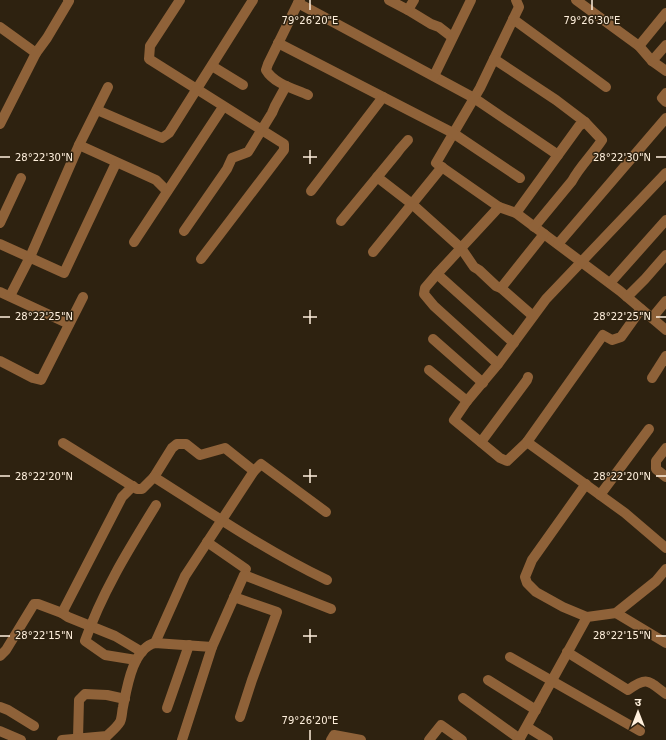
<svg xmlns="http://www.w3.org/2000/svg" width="666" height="740" font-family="'DejaVu Sans','Noto Sans Devanagari',sans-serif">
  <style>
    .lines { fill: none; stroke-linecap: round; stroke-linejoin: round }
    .minor { stroke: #8f6239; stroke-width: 10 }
    .ticks { fill: none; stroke: #fff0dd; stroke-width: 1.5 }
    .ticks-label { font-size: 10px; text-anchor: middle; fill: #fff0dd; stroke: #2e2210; stroke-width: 3; stroke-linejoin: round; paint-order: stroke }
  </style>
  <rect width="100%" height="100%" fill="#2e2210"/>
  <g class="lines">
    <!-- minor -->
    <g class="minor">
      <polyline points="180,0 150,46 149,59 284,144 284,150 201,259"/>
      <polyline points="300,0 298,3 474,98 558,155"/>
      <polyline points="389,0 408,10 431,24 439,27 452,37"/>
      <polyline points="516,0 519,7 480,88 436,163 499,207 516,213 620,291 666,330"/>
      <polyline points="576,0 639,46 652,61 666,71"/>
      <path d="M298 3 268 64 266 70C274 84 295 89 308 95"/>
      <polyline points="408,10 414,0"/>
      <polyline points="513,19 606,87"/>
      <polyline points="0,27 36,53"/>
      <polyline points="278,43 453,133 520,178"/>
      <polyline points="639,46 666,13"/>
      <path d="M494 59 556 100 585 122 602 140C593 154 580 166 572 181L534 227"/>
      <polyline points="652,61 666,45"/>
      <polyline points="212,66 243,85"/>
      <polyline points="434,76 471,0"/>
      <polyline points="666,93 662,98 666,102"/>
      <polyline points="97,110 162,138 169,133 253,0"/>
      <polyline points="0,124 36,53 47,38 69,1 68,0"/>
      <polyline points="79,145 156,180 167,191"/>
      <polyline points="377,177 412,204 461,248 474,267 479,270 496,286 501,288 533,316"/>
      <polyline points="311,191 383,97"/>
      <polyline points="516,213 579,126 585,122"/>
      <polyline points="341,221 397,153 400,149 408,140"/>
      <polyline points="0,223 21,178"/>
      <polyline points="184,231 227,169 232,158 248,152 272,113 275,106 286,86"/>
      <polyline points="134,242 223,107"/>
      <polyline points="0,244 64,273 116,163"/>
      <polyline points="558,244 666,118"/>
      <polyline points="373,252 442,167"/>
      <polyline points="437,274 514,343"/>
      <polyline points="610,283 666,220"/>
      <polyline points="501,288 544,234"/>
      <polyline points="0,292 69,324"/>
      <polyline points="10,296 30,257 79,145 108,87"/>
      <polyline points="627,297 645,279 666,255"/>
      <polyline points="641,309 621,337 612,340 603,335 527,442 507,461 500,458 454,420 467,401 498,364 546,299 666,173"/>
      <polyline points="652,318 666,301"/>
      <polyline points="433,339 483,383"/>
      <polyline points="0,361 33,378 41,380 83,297"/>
      <polyline points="498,364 434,306 424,294 425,288 437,274 499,207"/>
      <polyline points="429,370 467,401"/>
      <polyline points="652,378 666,356"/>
      <polyline points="481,442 527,380 528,377"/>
      <polyline points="527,442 625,513 666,548"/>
      <polyline points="63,443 137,489 142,489 154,477 172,448 177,444 186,444 200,455 225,448 254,471"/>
      <polyline points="666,448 656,461 656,469 666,477"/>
      <path d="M154 477C211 513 266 551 327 580"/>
      <polyline points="586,484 532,560 525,577 527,583 536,592 563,607 587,617"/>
      <polyline points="600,495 649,429"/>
      <polyline points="207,542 246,569"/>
      <polyline points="234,597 277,612 252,680 240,717"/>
      <polyline points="62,613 122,497 133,486"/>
      <polyline points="616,613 666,643"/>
      <polyline points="155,643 185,576 254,471 261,464 326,512"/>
      <path d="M567 652 628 690C648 676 648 681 666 694"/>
      <polyline points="0,656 6,650 34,604 38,604 62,613 68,617 115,636 142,652"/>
      <polyline points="510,657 640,731"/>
      <path d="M136 660 105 655 85 641C102 592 129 549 156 505"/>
      <polyline points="488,680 536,710"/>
      <polyline points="463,698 520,739"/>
      <polyline points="0,707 8,710 34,726"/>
      <polyline points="167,708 189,645"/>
      <polyline points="527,727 548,740"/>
      <polyline points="0,731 21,740"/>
      <polyline points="78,738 79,700 85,694 107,695 125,699"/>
      <path d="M62 740 107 736C111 732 117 727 120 722 122 718 122 711 123 707 127 687 133 648 155 643L212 647 244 575 331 609"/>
      <polyline points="182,740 212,647"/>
      <polyline points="331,740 334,735 361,740"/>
      <polyline points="429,740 441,725 462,740"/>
      <polyline points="519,740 587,617 616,613 656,581 666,569"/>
    </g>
  </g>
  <!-- ticks -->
  <path class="ticks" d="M310 0V10M592 0V10M310 150V164M0 157H10M303 157H317M656 157H666M310 310V324M0 317H10M303 317H317M656 317H666M310 469V483M0 476H10M303 476H317M656 476H666M310 629V643M0 636H10M303 636H317M656 636H666M310 730V740"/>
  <g class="ticks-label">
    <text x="310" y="24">79°26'20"E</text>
    <text x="592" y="24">79°26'30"E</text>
    <text x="44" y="161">28°22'30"N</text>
    <text x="622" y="161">28°22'30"N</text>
    <text x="44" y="320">28°22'25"N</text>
    <text x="622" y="320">28°22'25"N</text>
    <text x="44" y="480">28°22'20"N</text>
    <text x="622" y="480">28°22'20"N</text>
    <text x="44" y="639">28°22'15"N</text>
    <text x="622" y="639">28°22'15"N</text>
    <text x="310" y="724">79°26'20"E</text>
  </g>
  <!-- north arrow -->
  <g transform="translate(638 712)" stroke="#2e2210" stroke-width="3" paint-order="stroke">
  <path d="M0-3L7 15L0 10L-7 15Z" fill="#fff0dd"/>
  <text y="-6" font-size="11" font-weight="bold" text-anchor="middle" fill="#fff0dd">उ</text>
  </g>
</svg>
